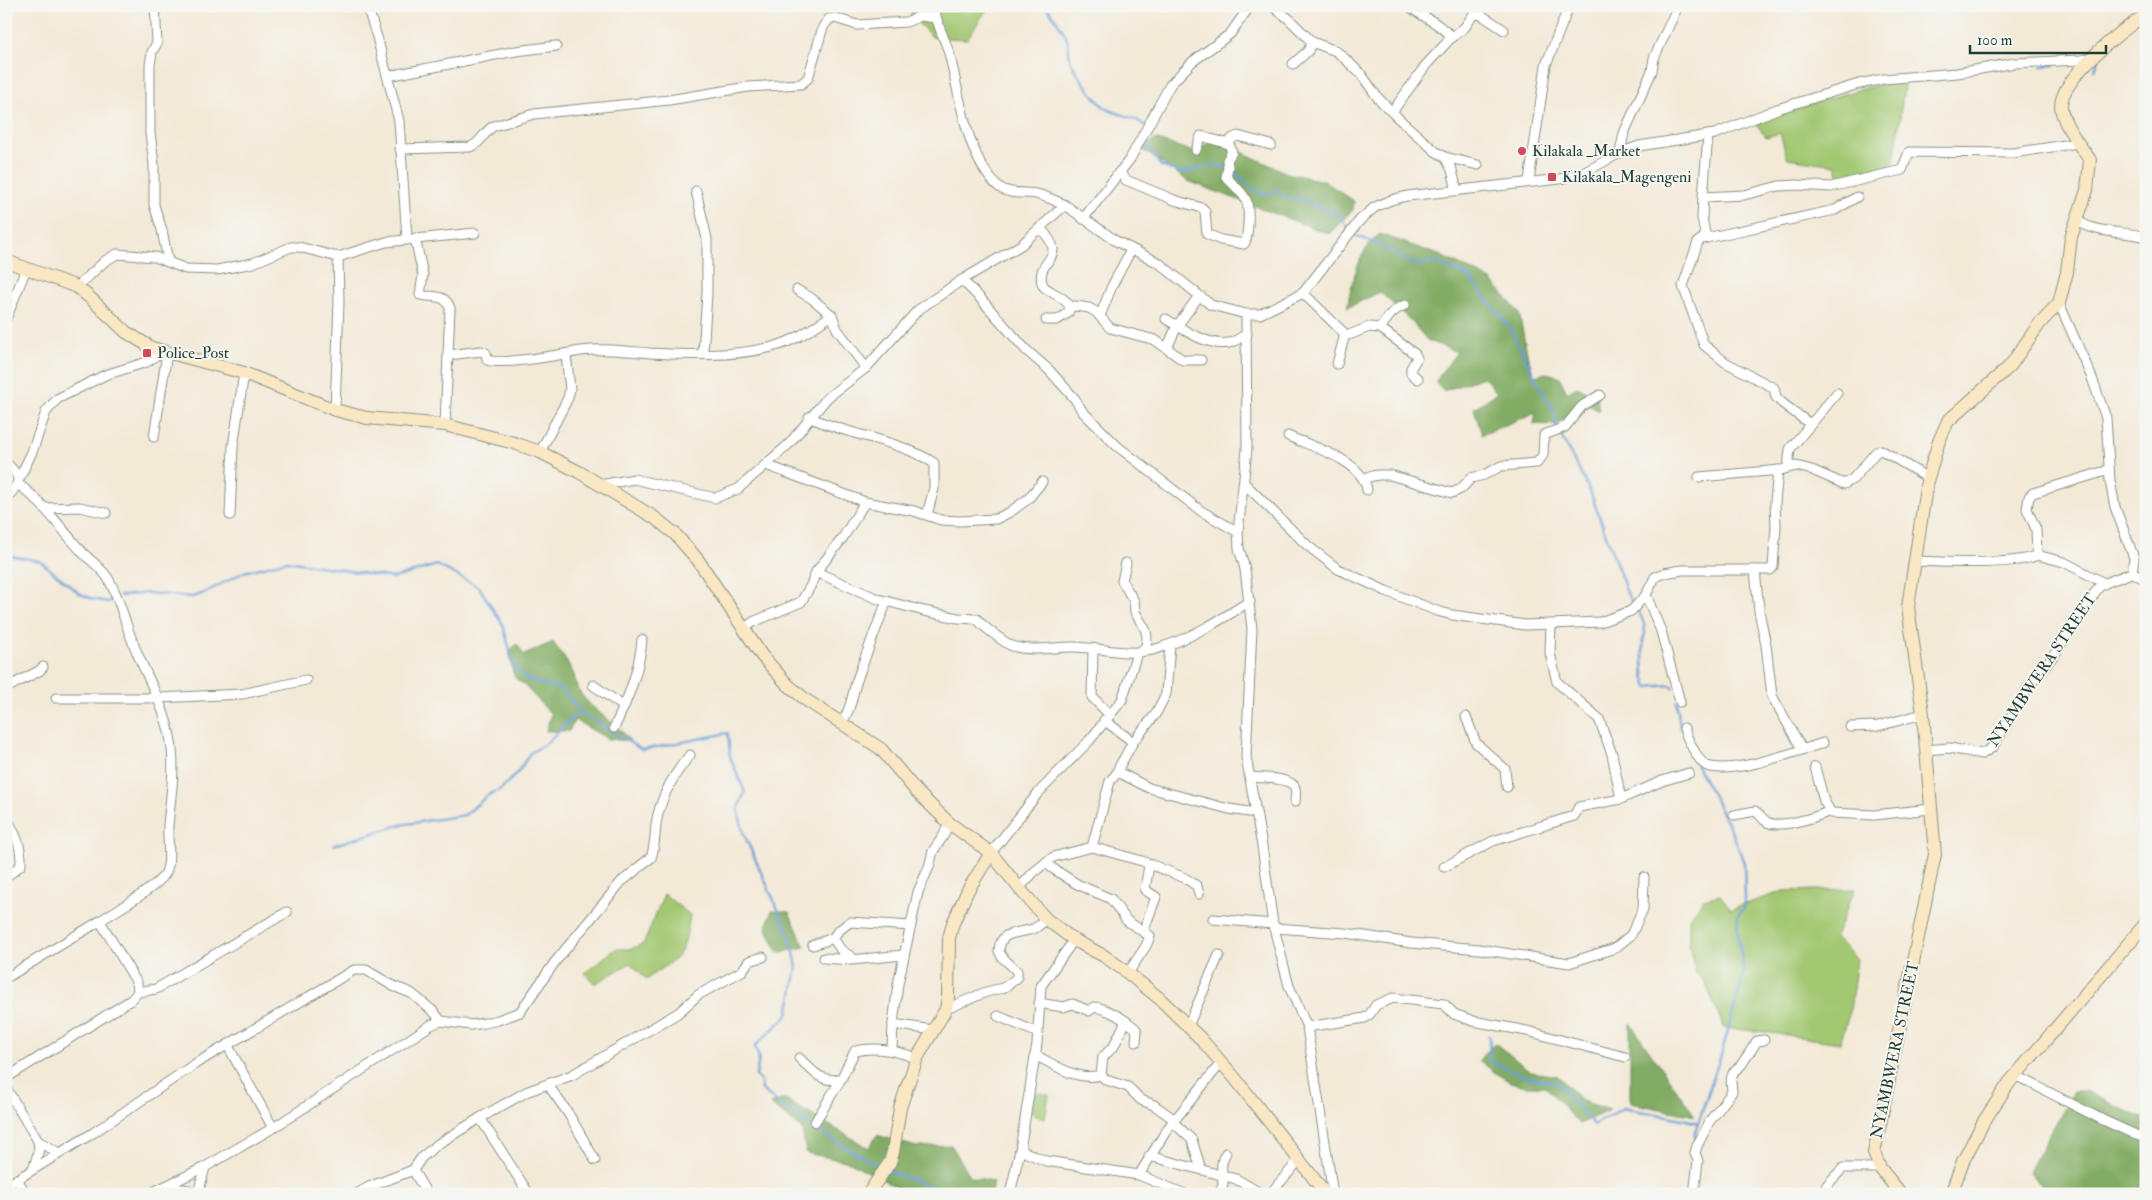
<svg xmlns="http://www.w3.org/2000/svg" width="2152" height="1200" font-family="'IM FELL Double Pica',serif">
  <style>
    .green { fill: #a3c872; stroke: #618253 }
    .forest { fill: #82ac64; stroke: #50744c }
    .lines { fill: none; stroke-linecap: round; stroke-linejoin: round }
    .stream { stroke: #6c9fd8; stroke-width: 2.5 }
    .street-casing { stroke: #899386; stroke-width: 11 }
    .secondary-casing { stroke: #899386; stroke-width: 14 }
    .street { stroke: #fff; stroke-width: 9 }
    .secondary { stroke: #fae7c3; stroke-width: 12 }
    .poi-dot { fill: #d1495b; stroke: #f6f6f2; stroke-width: 2 }
    .labels { text-anchor: middle; dominant-baseline: central; stroke-width: 4; stroke-linejoin: round; paint-order: stroke }
    .poi-label { font-size: 16px; fill: #1f3d34; stroke: #f6f6f2; text-anchor: start }
    .street-label { font-size: 16px; fill: #1f3d34; stroke: #f6f6f2 }
  </style>
  <rect width="100%" height="100%" fill="#f6f6f2"/>
  <filter id="ink" filterUnits="userSpaceOnUse"><feTurbulence type="fractalNoise" baseFrequency=".02" numOctaves="2"/><feDisplacementMap in="SourceGraphic" scale="10" xChannelSelector="R" yChannelSelector="G"/><feConvolveMatrix kernelMatrix="1 2 1 2 8 2 1 2 1" color-interpolation-filters="sRGB"/></filter>
  <filter id="wash" filterUnits="userSpaceOnUse"><feTurbulence type="fractalNoise" baseFrequency=".0096" numOctaves="4" result="noise"/><feDisplacementMap in="SourceGraphic" scale="20" xChannelSelector="R" yChannelSelector="G"/><feGaussianBlur stdDeviation="1.12" result="paint"/><feColorMatrix in="noise" values="0 0 0 0 0 0 0 0 0 0 0 0 0 0 0 0 0 1.4 0 .05"/><feComposite in="paint" operator="in"/></filter>
  <g filter="url(#wash)">
    <rect width="100%" height="100%" fill="#f3e9d7"/>
    <!-- green -->
    <g class="green">
      <polygon points="910,6 989,6 967,39 932,37 912,17"/>
      <path d="M1905 80 1894 163 1840 183 1836 165 1787 158 1780 133 1766 137 1757 125C1774 115 1792 110 1811 104 1842 94 1872 85 1905 80Z"/>
      <polygon points="1855,889 1835,937 1857,959 1850,1011 1840,1043 1765,1032 1724,1028 1705,982 1695,972 1689,945 1689,918 1703,899 1720,895 1731,909 1784,891"/>
      <path d="M664 894 690 915C688 927 686 946 678 956 671 964 656 970 647 980L630 963 595 984 585 973 615 949H632L644 943Z"/>
      <polygon points="1039,1093 1049,1095 1045,1118 1036,1116 1031,1112 1033,1094"/>
    </g>
    <!-- forest -->
    <g class="forest">
      <polygon points="1155,139 1194,152 1214,139 1287,173 1324,181 1354,201 1353,210 1329,234 1188,181 1143,150"/>
      <path d="M1380 234 1439 255 1491 280 1519 313 1528 358 1535 376 1546 373 1559 376 1567 393 1577 387 1597 397 1599 411 1585 403 1556 425 1534 424 1536 412 1482 435 1474 408 1497 393 1484 377 1443 391 1435 382 1457 352 1427 340 1412 322 1380 292 1347 308C1351 285 1359 248 1380 234Z"/>
      <path d="M553 642C559 652 570 664 574 675 577 687 576 688 585 699 599 715 618 724 630 741L608 739 575 720 569 731H546L551 714 524 685 515 678 512 669 509 651 517 644 524 655Z"/>
      <polygon points="772,910 789,912 805,947 778,953 766,927"/>
      <polygon points="1630,1023 1695,1116 1630,1103"/>
      <path d="M1495 1043 1531 1072 1558 1076 1582 1101 1610 1110 1579 1124 1545 1086C1515 1089 1501 1078 1479 1060Z"/>
      <path d="M2077 1091H2085L2146 1120V1194H2049L2029 1172C2042 1144 2059 1120 2073 1093Z"/>
      <polygon points="784,1099 869,1148 877,1135 916,1147 951,1145 971,1177 993,1181 991,1194 909,1194 850,1162 806,1153 802,1129 770,1104"/>
    </g>
    <g class="lines">
      <!-- stream -->
      <g class="stream">
        <path d="M1046 6C1053 16 1063 28 1067 39 1069 47 1069 55 1071 62 1074 70 1096 100 1103 106 1115 116 1133 114 1144 125"/>
        <polyline points="2042,66 2054,65"/>
        <polyline points="2095,69 2099,59"/>
        <polyline points="1146,136 1148,147 1161,166 1181,173 1212,165 1226,167"/>
        <polyline points="1231,169 1256,192 1270,194 1275,190 1291,199 1300,198 1339,215 1350,231"/>
        <polyline points="1357,236 1382,246 1415,265 1434,262 1468,276 1511,329 1544,395 1553,408 1557,427"/>
        <path d="M1559 432 1590 491 1627 593C1633 606 1645 616 1645 632 1645 636 1642 640 1643 644 1643 657 1642 676 1648 687L1670 685 1673 687"/>
        <polyline points="6,555 40,561 79,593 92,599 108,602 115,598"/>
        <path d="M120 596 146 593 192 597 202 594 244 572 287 561 394 578 437 565 479 587 503 625 514 666 524 677 541 684 560 688 582 713 642 750 728 733 730 757 745 792 738 808 743 832 791 938 797 967 788 1015 755 1046 759 1058 756 1076 761 1082 762 1090C798 1120 840 1145 881 1167"/>
        <polyline points="1677,702 1680,729"/>
        <polyline points="1691,754 1733,834 1744,863 1745,897 1744,907 1738,916 1737,929 1744,973 1721,1055 1695,1132 1695,1142"/>
        <polyline points="334,845 400,825 465,815 488,795 501,789 518,772 530,753 547,743 573,717 582,713"/>
        <path d="M1489 1036 1490 1061 1527 1077 1558 1083 1594 1125 1623 1108C1648 1113 1673 1116 1698 1123"/>
        <polyline points="888,1171 951,1194"/>
      </g>
    </g>
  </g>
  <g filter="url(#ink)">
    <g class="lines">
      <defs>
        <g id="street">
          <polyline points="155,6 157,43 152,52 150,65 150,133 154,164 154,205 162,230 168,261"/>
          <polyline points="367,6 377,37 399,121 407,239"/>
          <path d="M934 6C936 23 944 37 949 53 960 94 966 159 999 187 1009 195 1025 192 1036 194 1046 196 1056 201 1065 205"/>
          <polyline points="1272,6 1288,18 1312,42 1336,51 1342,56 1361,74 1378,98 1399,119 1435,151 1445,157 1478,165"/>
          <polyline points="1408,6 1438,25 1453,37"/>
          <polyline points="1293,64 1308,51 1312,42"/>
          <polyline points="388,76 516,51 556,46"/>
          <polyline points="1392,112 1426,65 1450,39 1465,27 1473,15 1480,14 1504,30"/>
          <polyline points="1228,143 1233,138 1238,136 1271,145"/>
          <path d="M400 149 470 147C481 144 484 131 494 126L534 114 669 100 748 87 801 84 808 78 823 27 829 19 835 18 857 25 906 22 921 16 935 18"/>
          <polyline points="1620,153 1624,133 1652,71 1654,58 1678,6"/>
          <polyline points="1445,157 1452,170 1457,191"/>
          <path d="M1119 172 1126 180 1174 200 1202 208 1205 211 1207 234 1221 240 1244 244C1248 238 1247 232 1248 225 1250 195 1244 196 1226 177L1228 167 1227 160 1232 152 1229 144 1201 136 1196 150"/>
          <polyline points="1529,181 1546,65 1569,6"/>
          <polyline points="696,191 707,239 707,293 703,354"/>
          <polyline points="1703,197 1708,135"/>
          <polyline points="1083,219 1130,159 1170,85 1192,62 1230,34 1250,6"/>
          <path d="M2078 221C2097 234 2124 231 2146 237"/>
          <path d="M1040 228C1071 260 1036 257 1042 283 1044 292 1064 294 1070 307L1068 313 1057 320H1046"/>
          <path d="M415 238 423 275 420 295C432 298 445 293 450 308L445 425"/>
          <polyline points="1706,238 1702,218 1703,197 1744,195 1779,186 1797,185 1831,187 1902,170 1909,152 2013,153 2078,143"/>
          <polyline points="962,280 980,298 1026,350 1049,370 1075,399 1082,411 1117,446 1201,511 1238,532"/>
          <polyline points="77,287 105,261 117,254 155,257 186,269 217,270 253,263 291,247 299,247 338,257 386,242 475,233"/>
          <polyline points="797,290 811,298 832,315 837,329 866,368"/>
          <polyline points="1303,293 1345,334 1349,335 1369,327 1380,328 1415,354 1417,358 1411,368 1411,373 1418,379"/>
          <polyline points="1070,307 1076,306 1089,308 1096,312 1110,328 1155,340 1183,360 1201,360"/>
          <polyline points="1246,314 1247,450 1238,532 1239,548 1245,569 1252,629 1246,757 1262,846 1273,924 1289,986 1307,1027 1333,1194"/>
          <polyline points="1100,316 1112,286 1131,250"/>
          <polyline points="6,319 26,269"/>
          <path d="M1166 319C1182 329 1209 347 1229 343 1235 342 1241 337 1247 334"/>
          <path d="M1380 328C1388 318 1393 309 1405 305"/>
          <polyline points="1167,348 1177,326 1199,296"/>
          <path d="M449 355 481 351 486 353 487 360C502 366 562 354 581 351 604 348 627 351 650 353 691 355 732 357 772 347 794 342 813 328 832 315"/>
          <polyline points="1337,364 1345,334"/>
          <polyline points="335,410 339,302 338,257"/>
          <path d="M809 417C849 436 897 439 934 463V488L927 515"/>
          <polyline points="1810,424 1782,403 1776,397 1774,388 1725,362 1704,345 1683,286 1698,242 1702,239 1835,210 1857,197"/>
          <path d="M1288 436C1312 447 1363 460 1367 490"/>
          <polyline points="154,437 167,353"/>
          <polyline points="540,452 568,398 570,389 566,355"/>
          <path d="M6 463C24 479 20 482 6 499"/>
          <polyline points="766,465 865,502 914,511 941,520 960,521 996,519 1010,512 1028,499 1042,482"/>
          <polyline points="1788,467 1790,449 1837,393"/>
          <polyline points="1778,470 1775,502 1776,526 1773,567 1770,570 1755,570 1759,611 1766,645 1772,696 1802,749"/>
          <polyline points="1699,477 1781,470 1796,466 1812,470 1844,484 1853,479 1876,452 1881,450 1928,478"/>
          <polyline points="1363,478 1378,475 1390,475 1452,493 1461,489 1471,478 1484,475 1501,466 1537,463 1543,455 1544,435 1565,427 1582,406 1600,395"/>
          <polyline points="19,479 32,452 46,412 57,399 105,375 147,362 162,351"/>
          <polyline points="1245,484 1308,546 1338,569 1386,591 1437,611 1452,615 1525,625 1600,622 1631,611 1646,595 1655,577 1664,573 1682,570 1755,570"/>
          <polyline points="600,485 634,479 715,498 738,489 789,444 827,398 866,368 918,310 962,280 1021,245 1065,205 1116,241 1159,263 1211,305 1246,314 1260,314 1303,293 1360,220 1375,207 1391,200 1407,196 1560,179 1583,173 1620,153 1639,146 1715,134 1777,109 1859,84 1884,79 1957,73 2015,63 2081,60 2092,57"/>
          <polyline points="45,508 80,507 106,513"/>
          <polyline points="230,515 233,447 244,373"/>
          <path d="M1915 561C1940 562 2017 566 2037 555"/>
          <path d="M816 572 878 599 924 611 958 618 977 619C981 625 1005 643 1012 646 1032 652 1053 647 1073 647 1102 647 1130 658 1159 648 1192 638 1222 619 1250 601"/>
          <polyline points="2132,572 2146,580"/>
          <polyline points="2104,583 2064,562 2037,555 2036,529 2027,509 2029,497 2033,493 2109,470"/>
          <polyline points="1646,595 1661,631 1680,702"/>
          <polyline points="1551,625 1550,653 1557,682 1599,719 1612,754 1621,799"/>
          <polyline points="744,629 753,622 801,602 811,585 816,572 842,539 865,502"/>
          <polyline points="1093,649 1092,697 1110,715"/>
          <polyline points="593,685 624,707"/>
          <polyline points="6,688 39,671 43,667"/>
          <polyline points="56,698 158,698 242,694 306,680"/>
          <polyline points="1466,717 1476,743 1505,769 1507,787"/>
          <polyline points="1104,720 1133,742 1118,769 1120,773 1149,788 1229,809 1256,813"/>
          <path d="M841 724C853 706 851 696 858 677 867 652 877 626 887 601"/>
          <polyline points="1850,727 1878,726 1923,714"/>
          <path d="M614 728C628 699 639 672 642 640"/>
          <path d="M1684 728C1686 737 1699 763 1707 766 1733 775 1797 751 1823 743"/>
          <polyline points="1133,742 1155,715 1166,694 1170,645"/>
          <path d="M1926 750 1949 748 1982 754 1993 747 2031 683 2054 655 2098 588C2108 579 2121 579 2132 572L2134 558 2115 507 2110 481 2106 418 2092 378 2059 303"/>
          <polyline points="1815,767 1824,801 1831,813 1874,815 1931,809"/>
          <path d="M1249 777C1259 778 1287 777 1294 786 1297 790 1295 798 1295 802"/>
          <path d="M1734 815 1755 811C1760 814 1762 819 1767 822 1779 829 1817 817 1830 811"/>
          <path d="M6 817C15 833 22 846 21 865L6 877"/>
          <polyline points="1092,847 1110,781 1118,772"/>
          <polyline points="991,853 1038,793 1089,741 1122,700 1137,653 1146,647 1147,636 1145,629 1135,612 1134,601 1122,581 1126,563"/>
          <polyline points="1046,862 1052,868 1077,884 1111,899 1127,921 1150,936 1146,946 1128,973"/>
          <polyline points="1444,867 1493,841 1574,816 1579,807 1621,799 1662,781 1689,773"/>
          <polyline points="1019,888 1034,872 1053,857 1092,847 1142,861 1185,878 1197,886 1199,894"/>
          <polyline points="1213,919 1273,924"/>
          <polyline points="1275,928 1345,933 1411,943 1479,949 1569,963 1615,948 1631,935 1643,909 1644,877"/>
          <polyline points="1143,932 1156,897 1145,890 1149,865"/>
          <polyline points="833,938 841,950 853,958"/>
          <polyline points="813,945 833,938 838,931 850,922 911,926"/>
          <polyline points="824,958 851,960 904,955"/>
          <polyline points="6,978 100,921"/>
          <polyline points="138,992 156,989 287,912"/>
          <path d="M1039 1003 1063 1007 1073 1004 1089 1011 1094 1007C1110 1009 1124 1019 1135 1028L1137 1031 1136 1042"/>
          <path d="M946 1009 986 992 1003 988 1017 978V971L1002 957 999 951C1000 930 1017 934 1033 929 1038 927 1042 923 1046 919"/>
          <polyline points="998,1016 1038,1033"/>
          <polyline points="1126,1021 1114,1046 1103,1057 1101,1075 1106,1080 1128,1087 1141,1100 1154,1105 1175,1120"/>
          <polyline points="893,1024 933,1030"/>
          <polyline points="1188,1026 1219,955"/>
          <polyline points="1307,1027 1365,1018 1370,1014 1376,1005 1393,998 1444,1004 1454,1014 1473,1021 1527,1031 1625,1057"/>
          <polyline points="228,1046 273,1128"/>
          <polyline points="892,1049 893,1024 898,984 918,892 929,867 933,851 944,835 949,823"/>
          <path d="M1035 1055C1055 1065 1078 1082 1101 1075"/>
          <path d="M799 1058C813 1071 820 1083 841 1079"/>
          <polyline points="2015,1075 2103,1120 2136,1135 2146,1138"/>
          <path d="M6 1078 131 1000 138 992 137 983 100 921C116 910 155 889 165 874 172 862 167 840 168 826 170 801 175 775 172 750 169 711 145 676 132 640 124 620 120 599 109 580 104 570 91 561 83 553 61 529 44 503 18 484"/>
          <polyline points="548,1085 568,1113 595,1160"/>
          <polyline points="6,1088 38,1141 39,1149 34,1167"/>
          <polyline points="480,1118 529,1194"/>
          <path d="M815 1122 840 1081 855 1051C878 1046 896 1051 917 1058"/>
          <polyline points="1173,1122 1192,1140 1201,1169"/>
          <polyline points="38,1141 59,1153"/>
          <polyline points="1020,1150 1046,1161 1139,1175 1185,1194"/>
          <polyline points="1149,1156 1236,1179 1262,1194"/>
          <polyline points="413,1170 427,1194"/>
          <polyline points="1139,1175 1168,1128 1221,1063"/>
          <polyline points="17,1179 26,1194"/>
          <polyline points="6,1186 93,1133 195,1064 354,970 366,970 393,986 411,993 434,1012 441,1021"/>
          <polyline points="165,1187 189,1190 192,1194"/>
          <path d="M149 1194 205 1167 273 1128 431 1025 441 1021 471 1025 485 1023 498 1020 520 1012 555 962 622 881C633 874 638 866 651 858 655 846 655 836 656 824 660 799 674 774 690 755"/>
          <polyline points="198,1194 205,1167"/>
          <polyline points="356,1194 369,1187 413,1170 422,1157 438,1144 480,1118 526,1092 572,1075 678,1013 698,995 742,971 749,961 763,957"/>
          <polyline points="1010,1194 1020,1150 1037,1044 1041,986 1074,940"/>
          <path d="M1218 1194C1230 1182 1215 1169 1226 1153"/>
          <polyline points="1270,1194 1300,1159"/>
          <path d="M1694 1194 1698 1161 1695 1153 1697 1146 1709 1122 1732 1092C1732 1087 1730 1081 1732 1076 1734 1069 1738 1069 1742 1064 1747 1056 1752 1049 1757 1041L1764 1040"/>
          <polyline points="1823,1194 1827,1185 1843,1168 1880,1168"/>
        </g>
        <g id="secondary">
          <polyline points="6,261 77,287 88,296 126,332 152,348 244,373 335,410 367,418 445,425 514,443 540,452 579,472 655,518 675,534 698,560 762,656 787,684 806,700 881,749 917,792 949,823 991,853 1019,888 1046,919 1074,940 1104,956 1124,970 1159,998 1200,1038 1234,1077 1326,1194"/>
          <polyline points="868,1194 890,1162 893,1152 900,1108 906,1090 917,1058 946,1009 948,997 949,938 953,923 968,890 991,853"/>
          <path d="M1901 1194 1880 1168 1874 1153 1935 854 1923 714 1908 607 1927 481 1939 441 1948 421 2010 366 2040 323 2059 303 2067 272 2071 237 2087 190 2090 160C2081 147 2061 122 2061 106 2061 78 2123 28 2146 15"/>
          <polyline points="1951,1194 1963,1161 1984,1121 2009,1083 2146,923"/>
        </g>
      </defs>
      <!-- street casing -->
      <use href="#street" class="street-casing"/>
      <!-- secondary casing -->
      <use href="#secondary" class="secondary-casing"/>
      <!-- street -->
      <use href="#street" class="street"/>
      <!-- secondary -->
      <use href="#secondary" class="secondary"/>
    </g>
  </g>
  <!-- markers -->
  <g class="poi-dot">
    <circle cx="1522" cy="151" r="5"/>
    <rect x="1547" y="172" width="10" height="10" rx="2.5"/>
    <rect x="142" y="348" width="10" height="10" rx="2.5"/>
  </g>
  <g class="labels">
    <!-- poi labels -->
    <g class="poi-label">
      <text x="1532" y="151">Kilakala _Market</text>
      <text x="1562" y="177">Kilakala_Magengeni</text>
      <text x="157" y="353">Police_Post</text>
    </g>
    <!-- street labels -->
    <g class="street-label">
      <text transform="translate(2042 670) rotate(-56)">NYAMBWERA STREET</text>
      <text transform="translate(1895 1050) rotate(-78)">NYAMBWERA STREET</text>
    </g>
  </g>
  <!-- margin -->
  <rect width="2152" height="1200" fill="none" stroke="#f6f6f2" stroke-width="25"/>
  <!-- scale -->
  <path d="M1970 45v8h136v-8" fill="none" stroke="#1f3d34" stroke-width="2.5"/>
  <text x="1977" y="45" font-size="15" fill="#1f3d34" stroke="#f6f6f2" stroke-width="4" paint-order="stroke">100 m</text>
</svg>
